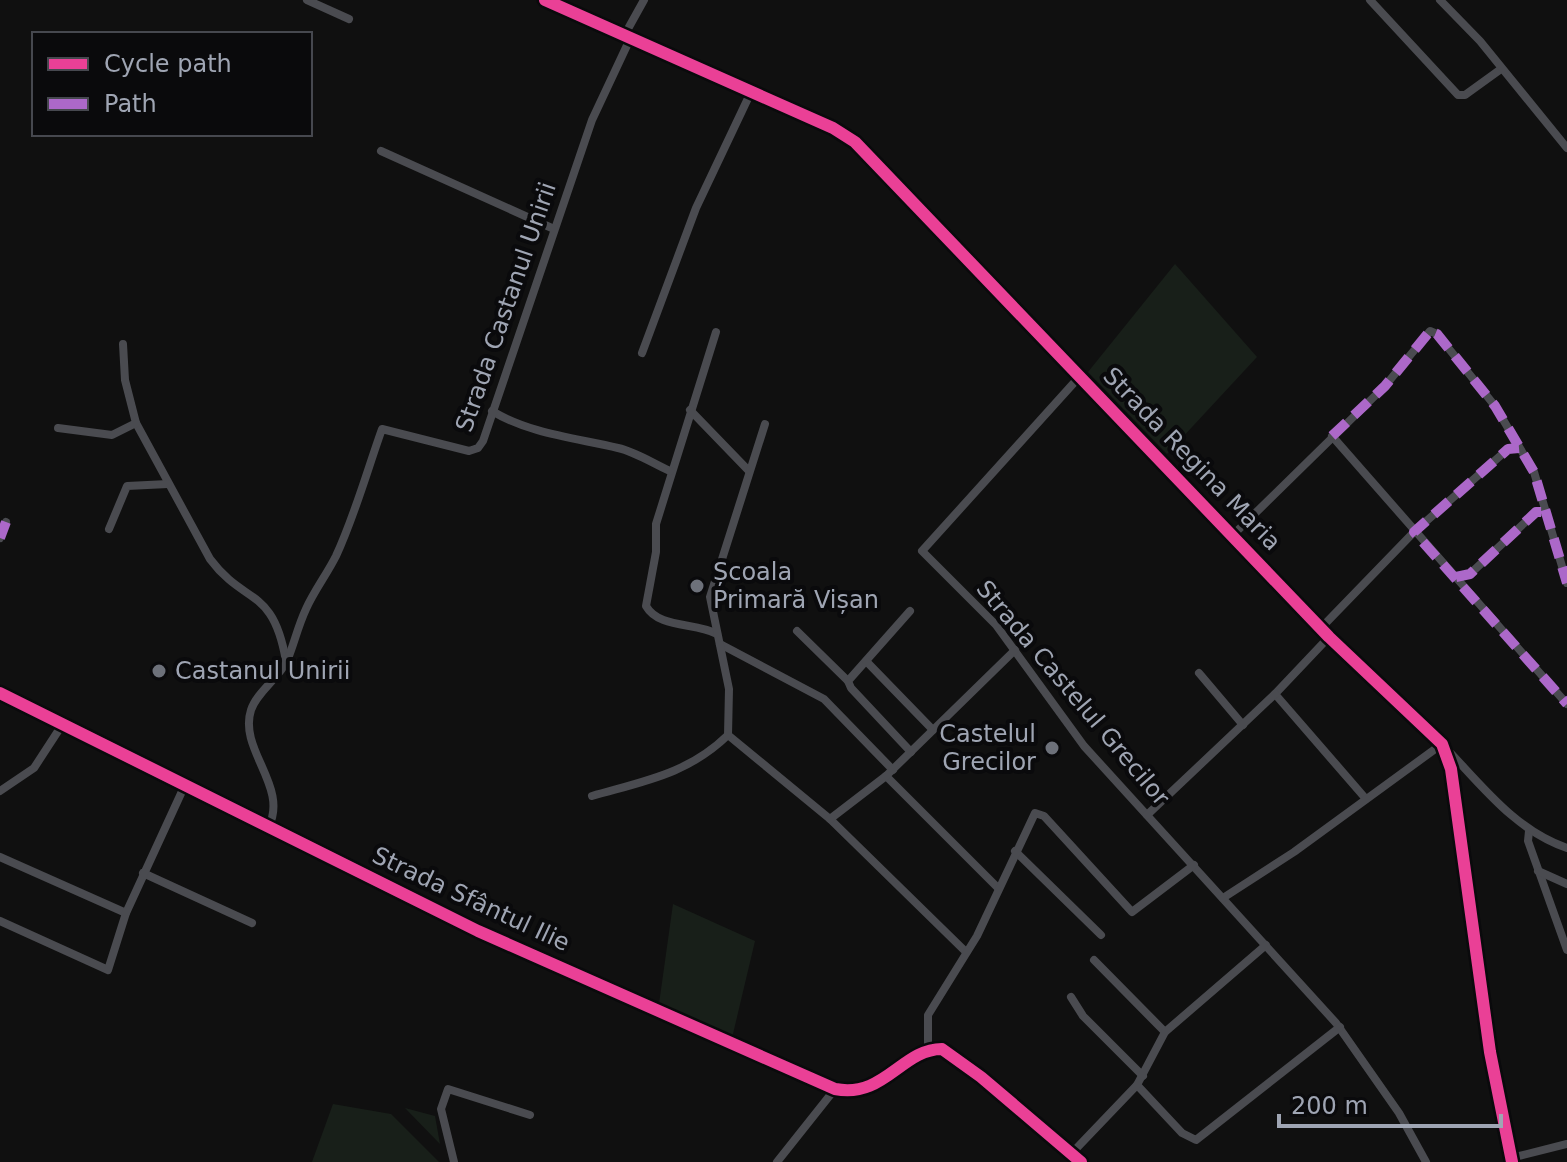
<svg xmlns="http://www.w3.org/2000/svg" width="1567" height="1162" font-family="'DejaVu Sans',sans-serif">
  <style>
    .green { fill: #181f19 }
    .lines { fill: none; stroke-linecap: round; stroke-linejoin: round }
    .minor { stroke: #4a4b50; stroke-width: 8 }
    .quiet { stroke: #ac68c9; stroke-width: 10; stroke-dasharray: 20 10; stroke-linecap: butt }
    .cycleway-casing { stroke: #0a0a0c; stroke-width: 17 }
    .cycleway { stroke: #ea4096; stroke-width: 12 }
    .poi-dot { fill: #6d717a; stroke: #0a0a0c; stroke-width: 3 }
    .labels { text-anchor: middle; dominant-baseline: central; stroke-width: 8; stroke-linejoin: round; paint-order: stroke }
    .street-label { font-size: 24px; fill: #9fa5b3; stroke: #0a0a0c }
    .poi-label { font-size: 24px; fill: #9fa5b3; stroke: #0a0a0c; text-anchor: start }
  </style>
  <rect width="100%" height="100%" fill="#101010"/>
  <!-- green -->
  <g class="green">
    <polygon points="1175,264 1257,357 1167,454 1088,372"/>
    <polygon points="673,904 755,941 732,1038 659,1004"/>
    <polygon points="333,1104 391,1114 439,1162 312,1162"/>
    <polygon points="405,1108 435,1116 440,1144"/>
  </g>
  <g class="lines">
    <!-- minor -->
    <g class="minor">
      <polyline points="307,0 349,19"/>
      <polyline points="545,0 833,128 855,142 1329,637 1442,744 1451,769 1490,1052 1512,1162"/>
      <polyline points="1370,0 1458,95 1465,95 1501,69"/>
      <polyline points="1440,0 1480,41 1567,148"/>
      <polyline points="624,36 644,0"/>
      <polyline points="381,151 554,229"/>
      <path d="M716 332 656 524V552L646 606C659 629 696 622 717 634"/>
      <polyline points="642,353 696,208 751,92"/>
      <polyline points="1081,375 922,551 996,625 1084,746 1336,1023 1399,1113 1426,1162"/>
      <polyline points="690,410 748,470"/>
      <path d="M492 411C530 434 576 438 618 448 636 452 654 464 670 471"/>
      <path d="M136 423 210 559C245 606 273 586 286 661"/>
      <polyline points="58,428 112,435 136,423 125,380 123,344"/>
      <polyline points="1332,436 1567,704"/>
      <polyline points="109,529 127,486 168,484"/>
      <polyline points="1233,535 1385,386 1430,331 1437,334 1495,406 1534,472 1567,583"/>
      <polyline points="0,538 6,522"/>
      <polyline points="1456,577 1470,574 1536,512 1546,512"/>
      <polyline points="910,611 848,681 851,688 911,752"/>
      <polyline points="1321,628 1414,532 1508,449 1519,448"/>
      <polyline points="797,631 848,681"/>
      <polyline points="1329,637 1275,694 1366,799"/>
      <polyline points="720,644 824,699 893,770"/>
      <polyline points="866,661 933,730"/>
      <polyline points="1199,673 1243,725"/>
      <path d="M0 693 478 931 835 1089C884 1099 902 1049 942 1049L981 1077 1081 1162"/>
      <polyline points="728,735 830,819 966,952"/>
      <polyline points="886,776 998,888"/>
      <polyline points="0,791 34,768 62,725"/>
      <path d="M592 796C644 781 688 774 728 735L729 689 710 597 765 424"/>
      <polyline points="1147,815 1275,694"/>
      <polyline points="830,819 886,776 1015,650"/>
      <path d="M268 828C290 787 238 750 251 710 257 692 278 679 287 661 294 644 298 626 306 609 314 591 327 574 336 556 355 515 367 471 382 429L469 451 478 448 483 441 592 120 630 39"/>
      <polyline points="1529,831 1528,841 1567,950"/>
      <polyline points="1015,851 1101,935"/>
      <polyline points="0,857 126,913"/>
      <polyline points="1538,871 1567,884"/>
      <polyline points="143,873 252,923"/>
      <path d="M1223 898 1294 852 1442 744C1480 783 1514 830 1567 848"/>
      <polyline points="0,921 108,970 126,913 184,787"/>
      <polyline points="1094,960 1165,1032"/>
      <polyline points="1071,997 1083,1016 1143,1076"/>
      <polyline points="928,1050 928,1015 977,936 1035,813 1044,816 1132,912 1194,865"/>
      <polyline points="1137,1085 1182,1133 1196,1140 1340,1027"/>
      <polyline points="1071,1154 1137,1085 1165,1032 1266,945"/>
      <polyline points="1511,1158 1567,1144"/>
      <polyline points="454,1162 441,1109 448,1089 530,1115"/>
      <polyline points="777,1162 835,1089"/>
    </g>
    <!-- quiet -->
    <g class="quiet">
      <polyline points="1332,436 1385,386 1430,331 1437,334 1495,406 1534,472 1567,583"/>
      <polyline points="1519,448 1508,449 1414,532 1567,704"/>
      <polyline points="0,538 6,522"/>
      <polyline points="1456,577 1470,574 1536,512 1546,512"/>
    </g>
    <defs>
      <g id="cycleway">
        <polyline points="545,0 833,128 855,142 1329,637 1442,744 1451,769 1490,1052 1512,1162"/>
        <path d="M0 693 478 931 835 1089C884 1099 902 1049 942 1049L981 1077 1081 1162"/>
      </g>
    </defs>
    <!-- cycleway casing -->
    <use href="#cycleway" class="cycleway-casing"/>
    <!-- cycleway -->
    <use href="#cycleway" class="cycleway"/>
  </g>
  <!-- markers -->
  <g class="poi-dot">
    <circle cx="697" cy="586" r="8"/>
    <circle cx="159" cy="671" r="8"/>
    <circle cx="1052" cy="748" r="8"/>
  </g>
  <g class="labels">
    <!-- street labels -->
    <g class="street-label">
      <text transform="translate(506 307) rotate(-71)">Strada Castanul Unirii</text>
      <text transform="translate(1192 459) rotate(46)">Strada Regina Maria</text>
      <text transform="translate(1073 693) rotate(50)">Strada Castelul Grecilor</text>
      <text transform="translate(471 899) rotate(25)">Strada Sfântul Ilie</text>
    </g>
    <!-- poi labels -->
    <g class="poi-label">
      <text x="713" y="572">Școala<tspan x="713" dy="28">Primară Vișan</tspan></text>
      <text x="175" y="671">Castanul Unirii</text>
      <text x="1036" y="734" text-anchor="end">Castelul<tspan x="1036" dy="28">Grecilor</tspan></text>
    </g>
  </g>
  <!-- legend -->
  <rect x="32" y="32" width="280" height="104" fill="#0a0a0c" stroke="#46484f" stroke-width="2"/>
  <rect x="48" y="58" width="40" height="12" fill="#ea4096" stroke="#46484f" stroke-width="2"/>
  <text x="104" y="72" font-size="24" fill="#9fa5b3">Cycle path</text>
  <rect x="48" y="98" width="40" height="12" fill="#ac68c9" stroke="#46484f" stroke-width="2"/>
  <text x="104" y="112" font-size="24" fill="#9fa5b3">Path</text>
  <!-- scale -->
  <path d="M1279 1114v12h222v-12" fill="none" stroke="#9fa5b3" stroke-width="4"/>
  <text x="1291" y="1114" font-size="24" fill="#9fa5b3" stroke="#0a0a0c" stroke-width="6" paint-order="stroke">200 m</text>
</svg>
